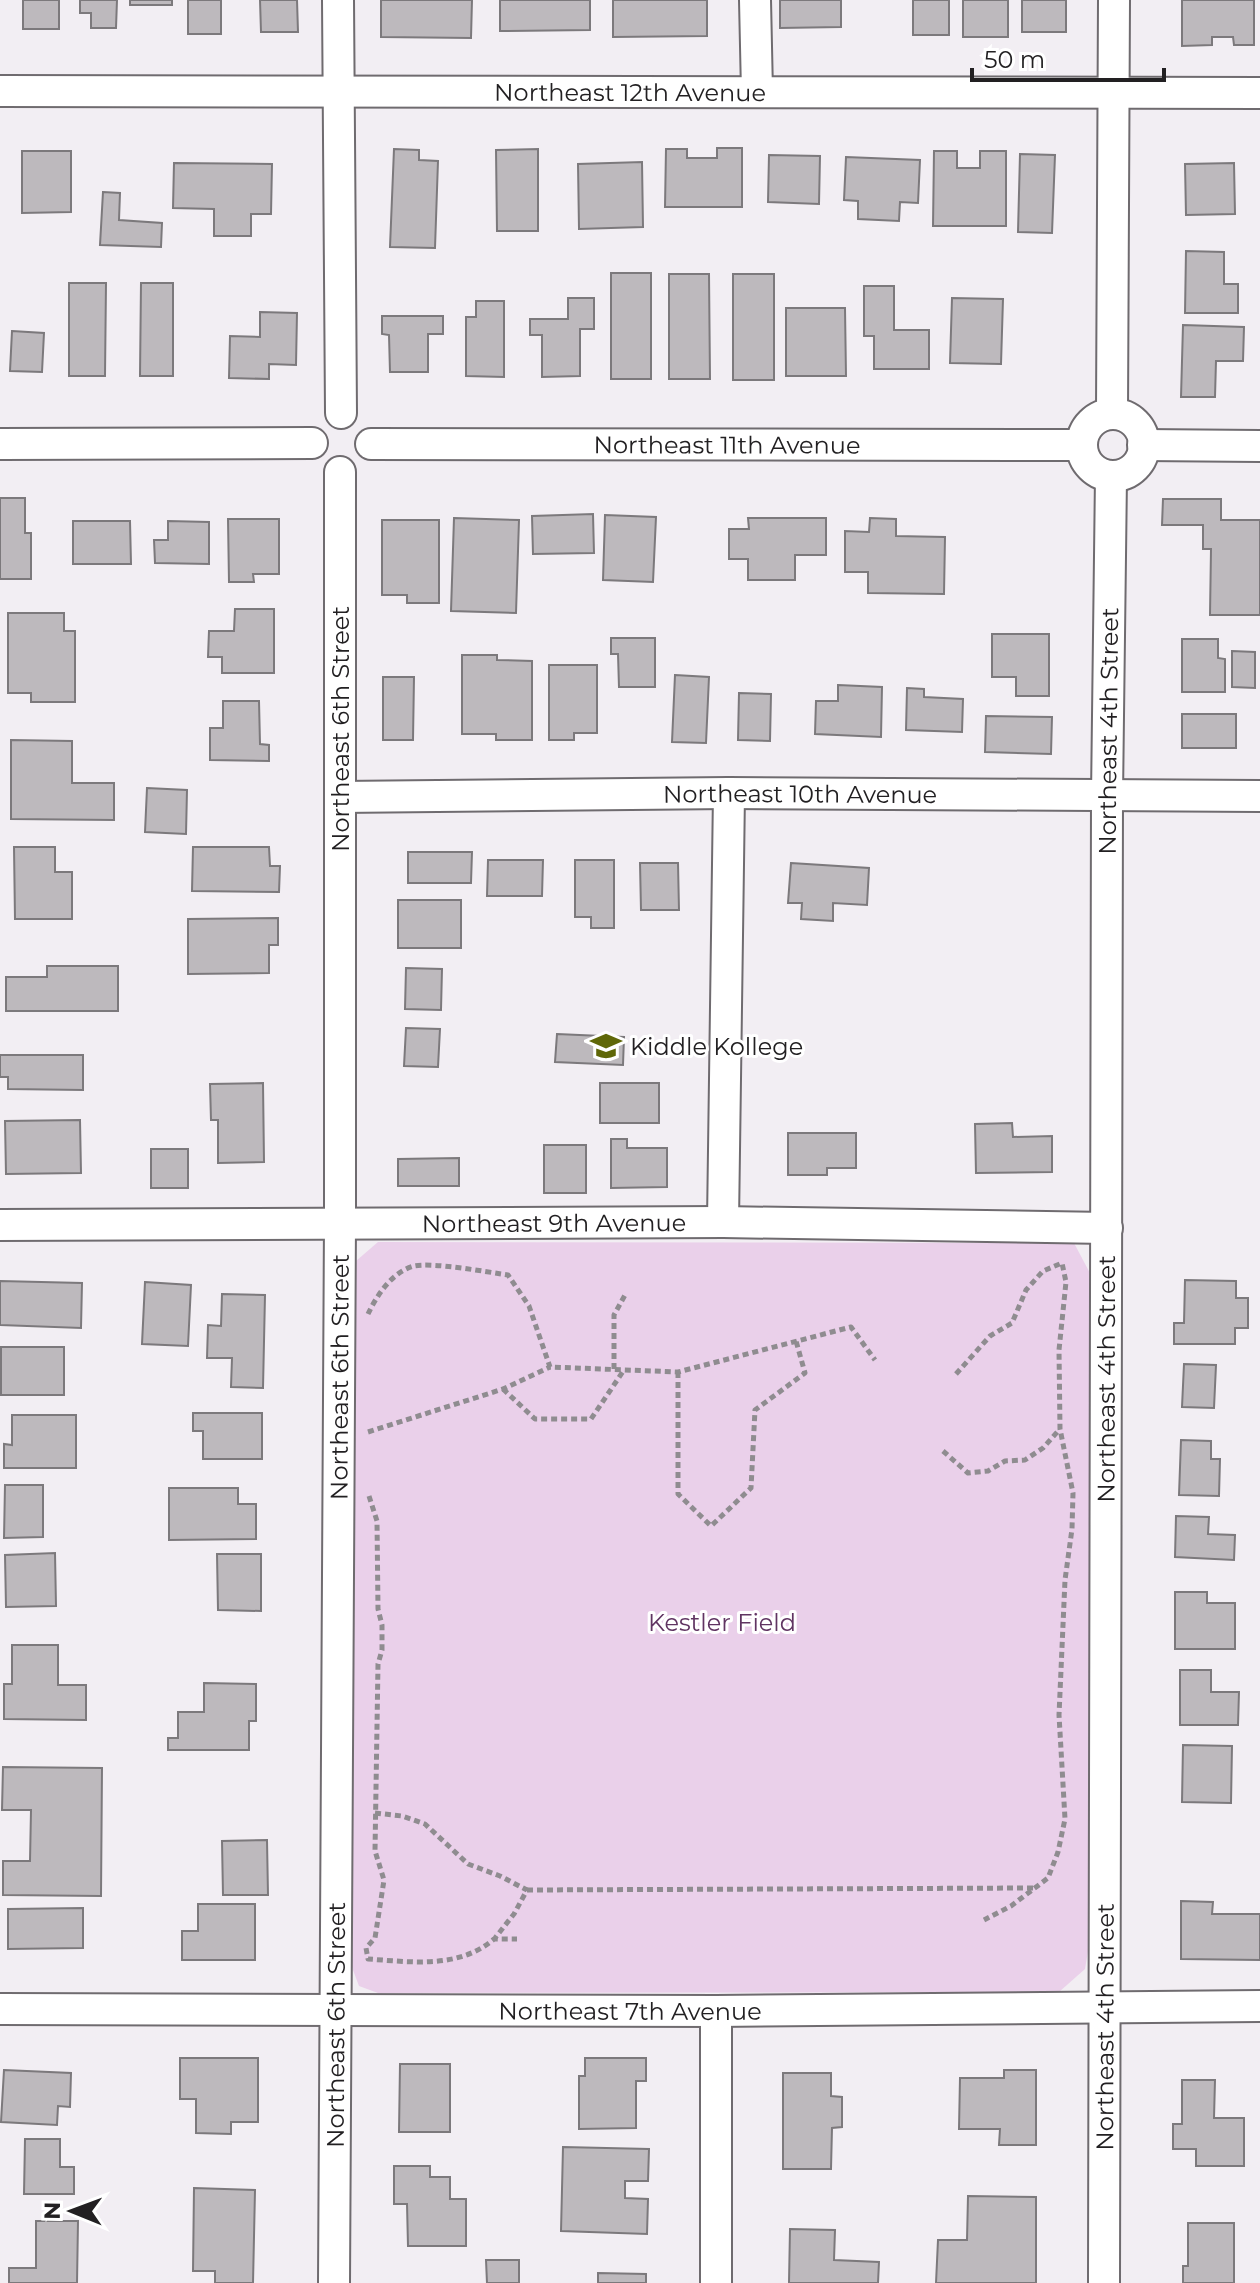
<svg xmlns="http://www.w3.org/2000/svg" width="1260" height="2283" font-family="Montserrat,sans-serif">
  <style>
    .green { fill: #ead0ea }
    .building { fill: #bdb9bd; stroke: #7c797c; stroke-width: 2 }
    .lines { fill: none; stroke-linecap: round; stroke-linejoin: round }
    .minor-casing { stroke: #6f6b6f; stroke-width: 34 }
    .path { stroke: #8f8c90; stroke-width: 5; stroke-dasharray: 6 4; stroke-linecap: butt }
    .minor { stroke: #fff; stroke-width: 30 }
    .labels { text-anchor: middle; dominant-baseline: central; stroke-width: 6; stroke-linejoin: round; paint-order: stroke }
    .street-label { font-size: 24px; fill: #222022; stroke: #fff }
    .poi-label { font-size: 24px; fill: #222022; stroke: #fff; text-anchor: start }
    .park-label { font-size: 24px; fill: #603462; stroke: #fff }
  </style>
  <rect width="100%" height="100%" fill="#f2eef3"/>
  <!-- green -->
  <polygon class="green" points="378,1242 1074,1243 1092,1277 1092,1928 1085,1969 1059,1992 378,1993 359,1986 350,1962 356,1261"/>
  <!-- building -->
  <g class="building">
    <rect x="23" y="0" width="36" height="29"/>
    <polygon points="80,0 117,0 116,28 91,28 91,13 80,13"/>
    <rect x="130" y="0" width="42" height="5"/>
    <rect x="188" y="0" width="33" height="34"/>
    <polygon points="260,0 297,0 298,32 261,32"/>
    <polygon points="381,0 472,0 471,38 381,37"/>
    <polygon points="500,0 590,0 590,30 500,31"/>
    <polygon points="613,0 707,0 707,36 613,37"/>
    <polygon points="780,0 841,0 841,27 780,28"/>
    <rect x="913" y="0" width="36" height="35"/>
    <rect x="963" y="0" width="45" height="37"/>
    <rect x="1022" y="0" width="44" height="32"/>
    <polygon points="1182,0 1254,0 1254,45 1234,45 1233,37 1212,37 1212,45 1182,46"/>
    <polygon points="717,148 742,148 742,207 665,207 666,149 687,149 687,158 717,158"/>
    <polygon points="394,149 419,150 419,160 438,161 435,248 390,247"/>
    <polygon points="538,149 538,231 497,231 496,150"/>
    <polygon points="22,151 71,151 71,212 22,213"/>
    <polygon points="934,151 957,151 957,168 980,168 980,151 1006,151 1006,226 933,226"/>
    <polygon points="1020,154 1055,155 1052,233 1018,232"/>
    <polygon points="769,155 820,156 819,204 768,202"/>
    <polygon points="846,157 920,160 918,203 900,202 899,221 858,219 858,201 844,200"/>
    <polygon points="642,162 643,227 579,229 578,164"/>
    <polygon points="174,163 272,164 271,214 251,214 251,236 214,236 214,209 173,208"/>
    <polygon points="1234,163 1235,214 1186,215 1185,164"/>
    <polygon points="103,192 120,193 119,220 162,223 161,247 100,245"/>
    <polygon points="1186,251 1224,252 1224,284 1238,284 1238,313 1185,313"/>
    <rect x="611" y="273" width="40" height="106"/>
    <polygon points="669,274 709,274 710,379 669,379"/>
    <rect x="733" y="274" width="41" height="106"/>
    <polygon points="69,283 106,283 105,376 69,376"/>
    <polygon points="141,283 173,283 173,376 140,376"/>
    <polygon points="864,286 894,286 894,330 929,330 929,369 874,369 874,336 864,336"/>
    <polygon points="568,298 594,298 594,329 580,329 580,376 542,377 542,335 530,335 530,319 568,319"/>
    <polygon points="952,298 1003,299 1001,364 950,363"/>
    <polygon points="476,301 504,301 504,377 466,376 466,317 476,317"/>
    <polygon points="786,308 845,308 846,376 786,376"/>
    <polygon points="260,312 297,313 296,365 269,364 269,379 229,378 230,336 260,337"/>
    <polygon points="382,316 443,316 443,334 428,334 428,372 390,372 389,335 382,334"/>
    <polygon points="1183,325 1244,327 1243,361 1216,361 1215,397 1181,397"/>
    <polygon points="12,331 44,333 42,372 10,371"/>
    <polygon points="0,498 25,498 25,533 31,533 31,579 0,579"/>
    <polygon points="1163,499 1221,499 1221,520 1260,520 1260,615 1210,615 1211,549 1203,549 1203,525 1162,525"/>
    <polygon points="593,514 594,553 533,554 532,516"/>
    <polygon points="605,515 656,517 653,582 603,580"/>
    <polygon points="454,518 519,520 516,613 451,611"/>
    <polygon points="748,518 826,518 826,555 795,555 795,580 748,580 748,559 729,559 729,529 749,529"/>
    <polygon points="870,518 896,519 896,536 945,537 944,594 868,593 868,572 845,572 845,531 869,532"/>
    <polygon points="228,519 279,519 279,574 253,574 254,582 229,582"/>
    <polygon points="382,520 439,520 439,603 407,603 407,595 382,595"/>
    <polygon points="73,521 130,521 131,564 73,564"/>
    <polygon points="168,521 209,522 209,564 155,563 154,540 168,540"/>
    <polygon points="235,609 274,609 274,673 222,673 222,657 208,657 209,631 234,631"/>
    <polygon points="8,613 64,613 64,631 75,631 75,702 31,702 31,693 8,693"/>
    <polygon points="992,634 1049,634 1049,696 1016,696 1016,677 992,677"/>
    <polygon points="611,638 655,638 655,687 619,687 618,654 611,654"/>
    <polygon points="1182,639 1218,639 1218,658 1225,659 1225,692 1182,692"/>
    <polygon points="1232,651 1255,652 1255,688 1232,687"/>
    <polygon points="462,655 497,655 497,660 532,661 532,740 496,740 496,734 462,734"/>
    <polygon points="549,665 597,665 597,733 574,733 574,740 549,740"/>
    <polygon points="675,675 709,677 706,743 672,742"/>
    <polygon points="383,677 414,677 413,740 383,740"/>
    <polygon points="838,685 882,687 881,737 815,734 816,701 838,701"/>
    <polygon points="907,688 924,689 924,697 963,699 962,732 906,730"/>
    <polygon points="739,693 771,694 770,741 738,740"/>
    <polygon points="223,701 259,701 260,744 269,745 269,761 210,760 210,728 223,728"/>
    <rect x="1182" y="714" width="54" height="34"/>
    <polygon points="986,716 1052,717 1051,754 985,752"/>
    <polygon points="11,740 72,741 72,783 114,783 114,820 11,819"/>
    <polygon points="147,788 187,790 186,834 145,832"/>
    <polygon points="14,847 55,847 55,872 72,872 72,919 15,919"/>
    <polygon points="193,847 269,847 270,866 280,866 279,892 192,891"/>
    <polygon points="408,852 472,852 471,883 408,883"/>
    <polygon points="488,860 543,860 542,896 487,896"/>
    <polygon points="575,860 614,860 614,928 591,928 591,917 575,917"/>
    <polygon points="640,863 678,863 679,910 641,910"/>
    <polygon points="791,863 869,868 867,905 833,903 833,921 801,919 802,903 788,903"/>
    <rect x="398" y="900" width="63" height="48"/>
    <polygon points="278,918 278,945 269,945 269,973 188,974 188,919"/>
    <polygon points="47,966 118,966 118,1011 6,1011 6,977 47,977"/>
    <polygon points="406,968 442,969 441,1010 405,1009"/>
    <polygon points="406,1028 440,1029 438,1067 404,1066"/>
    <polygon points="557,1034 624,1037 623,1065 555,1062"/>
    <polygon points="0,1055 83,1055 83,1090 8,1089 8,1077 0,1077"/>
    <polygon points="263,1083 264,1162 218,1163 218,1120 211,1120 210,1084"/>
    <rect x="600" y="1083" width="59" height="40"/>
    <polygon points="80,1120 81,1173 6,1174 5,1121"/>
    <polygon points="1012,1123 1013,1137 1052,1136 1052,1172 976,1173 975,1124"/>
    <polygon points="788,1133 856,1133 856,1168 827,1168 827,1175 788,1175"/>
    <polygon points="611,1139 627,1139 627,1148 667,1148 667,1187 611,1188"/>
    <rect x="544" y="1145" width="42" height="48"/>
    <rect x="151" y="1149" width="37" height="39"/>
    <polygon points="459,1158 459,1186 398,1186 398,1159"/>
    <polygon points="1185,1280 1236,1281 1236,1298 1248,1298 1248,1328 1235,1328 1235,1344 1174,1344 1174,1323 1184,1323"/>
    <polygon points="0,1281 82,1283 81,1328 0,1325"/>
    <polygon points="145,1282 191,1285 188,1346 142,1344"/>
    <polygon points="222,1294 265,1295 263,1388 231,1387 232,1358 207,1358 208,1325 221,1326"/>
    <rect x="1" y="1347" width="63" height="48"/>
    <polygon points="1184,1364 1216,1365 1214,1408 1182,1407"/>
    <polygon points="193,1413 262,1413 262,1459 203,1459 203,1431 193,1431"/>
    <polygon points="12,1415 76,1415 76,1468 4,1468 4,1444 12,1445"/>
    <polygon points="1181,1440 1211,1441 1211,1459 1220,1459 1219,1496 1179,1495"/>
    <polygon points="5,1485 43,1485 43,1537 4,1538"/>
    <polygon points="169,1488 238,1488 238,1504 256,1504 256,1539 169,1540"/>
    <polygon points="1176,1516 1209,1517 1208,1534 1235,1535 1234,1560 1175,1557"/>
    <polygon points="55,1553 56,1606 6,1607 5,1555"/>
    <polygon points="217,1554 261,1554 261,1611 218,1610"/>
    <polygon points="1175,1592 1207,1592 1207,1603 1235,1603 1235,1649 1175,1649"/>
    <polygon points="12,1645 58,1645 58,1685 86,1685 86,1720 4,1719 4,1684 12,1684"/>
    <polygon points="1180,1670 1211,1670 1211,1692 1239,1692 1238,1725 1180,1725"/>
    <polygon points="204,1683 256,1684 256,1721 249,1721 249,1750 168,1750 168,1738 178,1738 178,1712 204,1712"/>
    <polygon points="1183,1745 1232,1746 1231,1803 1182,1802"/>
    <polygon points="3,1767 102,1768 101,1896 3,1895 3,1861 30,1861 31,1810 2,1810"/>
    <polygon points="267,1840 268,1895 223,1895 222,1841"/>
    <polygon points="1181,1901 1213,1902 1212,1914 1260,1914 1260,1960 1181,1959"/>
    <polygon points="198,1904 255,1904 255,1960 182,1960 182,1931 198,1931"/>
    <polygon points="83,1908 83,1948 8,1949 8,1909"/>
    <polygon points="180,2058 258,2058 258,2122 231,2122 231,2134 196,2133 196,2099 180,2099"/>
    <polygon points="585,2058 646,2058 646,2081 636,2081 636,2128 579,2129 579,2076 585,2076"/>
    <polygon points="400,2064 450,2064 450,2132 399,2132"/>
    <polygon points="4,2070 71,2073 70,2107 58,2106 57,2125 1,2122"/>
    <polygon points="1004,2070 1036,2070 1036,2145 999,2145 1000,2129 959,2129 960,2078 1004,2078"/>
    <polygon points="783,2073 831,2073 831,2096 842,2097 842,2127 832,2128 831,2169 783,2169"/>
    <polygon points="1182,2080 1215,2080 1214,2118 1244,2118 1244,2166 1196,2166 1196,2149 1173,2149 1173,2124 1182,2124"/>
    <polygon points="25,2139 60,2139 60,2167 74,2167 74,2194 24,2194"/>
    <polygon points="563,2147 649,2149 648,2181 625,2181 625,2198 648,2199 647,2234 561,2231"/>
    <polygon points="394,2166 430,2166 430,2177 450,2177 450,2199 466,2199 466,2246 408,2246 407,2204 394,2204"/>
    <polygon points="194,2188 255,2190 253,2283 215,2283 215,2271 193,2271"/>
    <polygon points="968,2196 1036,2197 1036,2283 936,2283 938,2240 967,2240"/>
    <polygon points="36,2221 78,2221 77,2283 9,2283 9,2268 36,2268"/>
    <polygon points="1188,2223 1234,2223 1234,2283 1183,2283 1183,2266 1188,2266"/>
    <polygon points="790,2229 835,2230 834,2260 879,2262 878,2283 789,2283"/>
    <polygon points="486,2260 519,2260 519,2283 487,2283"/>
    <polygon points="598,2273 646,2274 646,2283 598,2283"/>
  </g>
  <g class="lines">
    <defs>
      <g id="minor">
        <polyline points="338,0 341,413"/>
        <polyline points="755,0 757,92"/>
        <path id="s1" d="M0 91 1260 93"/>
        <polyline points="1112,413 1114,0"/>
        <circle cx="1113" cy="445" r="31"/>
        <polyline points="0,444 312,443"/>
        <path id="s2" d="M371 444 1082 445"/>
        <polyline points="1143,445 1260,446"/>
        <path id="s3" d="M340 797 729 793 1260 796"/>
        <polyline points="723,1222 729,793"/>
        <path id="s4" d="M0 1225 723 1222 1107 1228"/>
        <path id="s5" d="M0 2009 716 2011 1260 2006"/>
        <polyline points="716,2011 716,2283"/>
        <path id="s6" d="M334 2283 340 1222V472"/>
        <path id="s7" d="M1104 2283 1107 796 1111 476"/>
      </g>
    </defs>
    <!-- minor casing -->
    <use href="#minor" class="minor-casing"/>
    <!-- path -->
    <g class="path">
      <path d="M368 1314C377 1295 392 1272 414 1266 432 1262 488 1272 508 1275L529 1306 550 1367 678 1372 851 1327 875 1360"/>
      <polyline points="614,1369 614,1315 625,1295"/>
      <polyline points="678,1372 678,1494 711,1526 751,1488 755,1410 805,1373 796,1341"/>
      <polyline points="956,1374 990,1336 1012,1323 1026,1290 1043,1271 1062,1263 1066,1282 1059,1350 1060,1429 1073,1493 1072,1529 1065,1580 1059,1715 1065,1819 1058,1852 1048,1878 1011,1906 984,1920"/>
      <polyline points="503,1389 535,1419 591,1419 624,1370"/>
      <polyline points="368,1432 503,1389 550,1367"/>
      <polyline points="943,1451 968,1473 988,1471 1005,1461 1025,1460 1043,1448 1059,1430"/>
      <path d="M369 1496 377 1521 378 1609 382 1625V1650L378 1664 375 1851 384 1880 375 1938 366 1948 368 1959C412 1962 459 1969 494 1939H517"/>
      <polyline points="375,1813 402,1816 425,1824 468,1864 500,1876 527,1890 514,1914 495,1938"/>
      <polyline points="527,1890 1034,1888"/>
    </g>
    <!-- minor -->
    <use href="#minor" class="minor"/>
  </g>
  <!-- icons -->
  <defs>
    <symbol id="school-bare" viewBox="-9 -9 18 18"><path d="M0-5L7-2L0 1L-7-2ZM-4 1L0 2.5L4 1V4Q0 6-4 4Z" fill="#5f6708" stroke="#fff" stroke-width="2.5" paint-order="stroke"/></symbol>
  </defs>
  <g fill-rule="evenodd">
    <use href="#school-bare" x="584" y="1024" width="44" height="44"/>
  </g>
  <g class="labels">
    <!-- street labels -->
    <g class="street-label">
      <text stroke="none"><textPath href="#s1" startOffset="630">Northeast 12th Avenue</textPath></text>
      <text stroke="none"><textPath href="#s2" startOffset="356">Northeast 11th Avenue</textPath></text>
      <text transform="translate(340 729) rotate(-90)">Northeast 6th Street</text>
      <text stroke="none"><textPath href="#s7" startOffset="1552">Northeast 4th Street</textPath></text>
      <text stroke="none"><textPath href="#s3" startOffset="460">Northeast 10th Avenue</textPath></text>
      <text stroke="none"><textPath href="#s4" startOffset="554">Northeast 9th Avenue</textPath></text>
      <text stroke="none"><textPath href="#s6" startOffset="906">Northeast 6th Street</textPath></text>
      <text stroke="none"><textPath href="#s7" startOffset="904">Northeast 4th Street</textPath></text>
      <text stroke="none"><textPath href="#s5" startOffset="630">Northeast 7th Avenue</textPath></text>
      <text stroke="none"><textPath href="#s6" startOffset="258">Northeast 6th Street</textPath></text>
      <text stroke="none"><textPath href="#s7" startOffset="256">Northeast 4th Street</textPath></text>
    </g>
    <!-- poi labels -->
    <g class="poi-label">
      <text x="630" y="1046">Kiddle Kollege</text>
    </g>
    <!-- park labels -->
    <g class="park-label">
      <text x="722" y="1622">Kestler Field</text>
    </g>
  </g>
  <!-- north arrow -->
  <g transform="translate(72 2211) rotate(271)" stroke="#ffffff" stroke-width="6" paint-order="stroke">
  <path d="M0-6L14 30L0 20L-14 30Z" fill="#222022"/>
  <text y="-12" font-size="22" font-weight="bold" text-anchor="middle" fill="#222022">N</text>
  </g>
  <!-- scale -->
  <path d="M972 68v12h192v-12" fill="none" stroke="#222022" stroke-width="4"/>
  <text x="984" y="68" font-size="24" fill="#222022" stroke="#ffffff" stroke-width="6" paint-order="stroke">50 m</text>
</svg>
